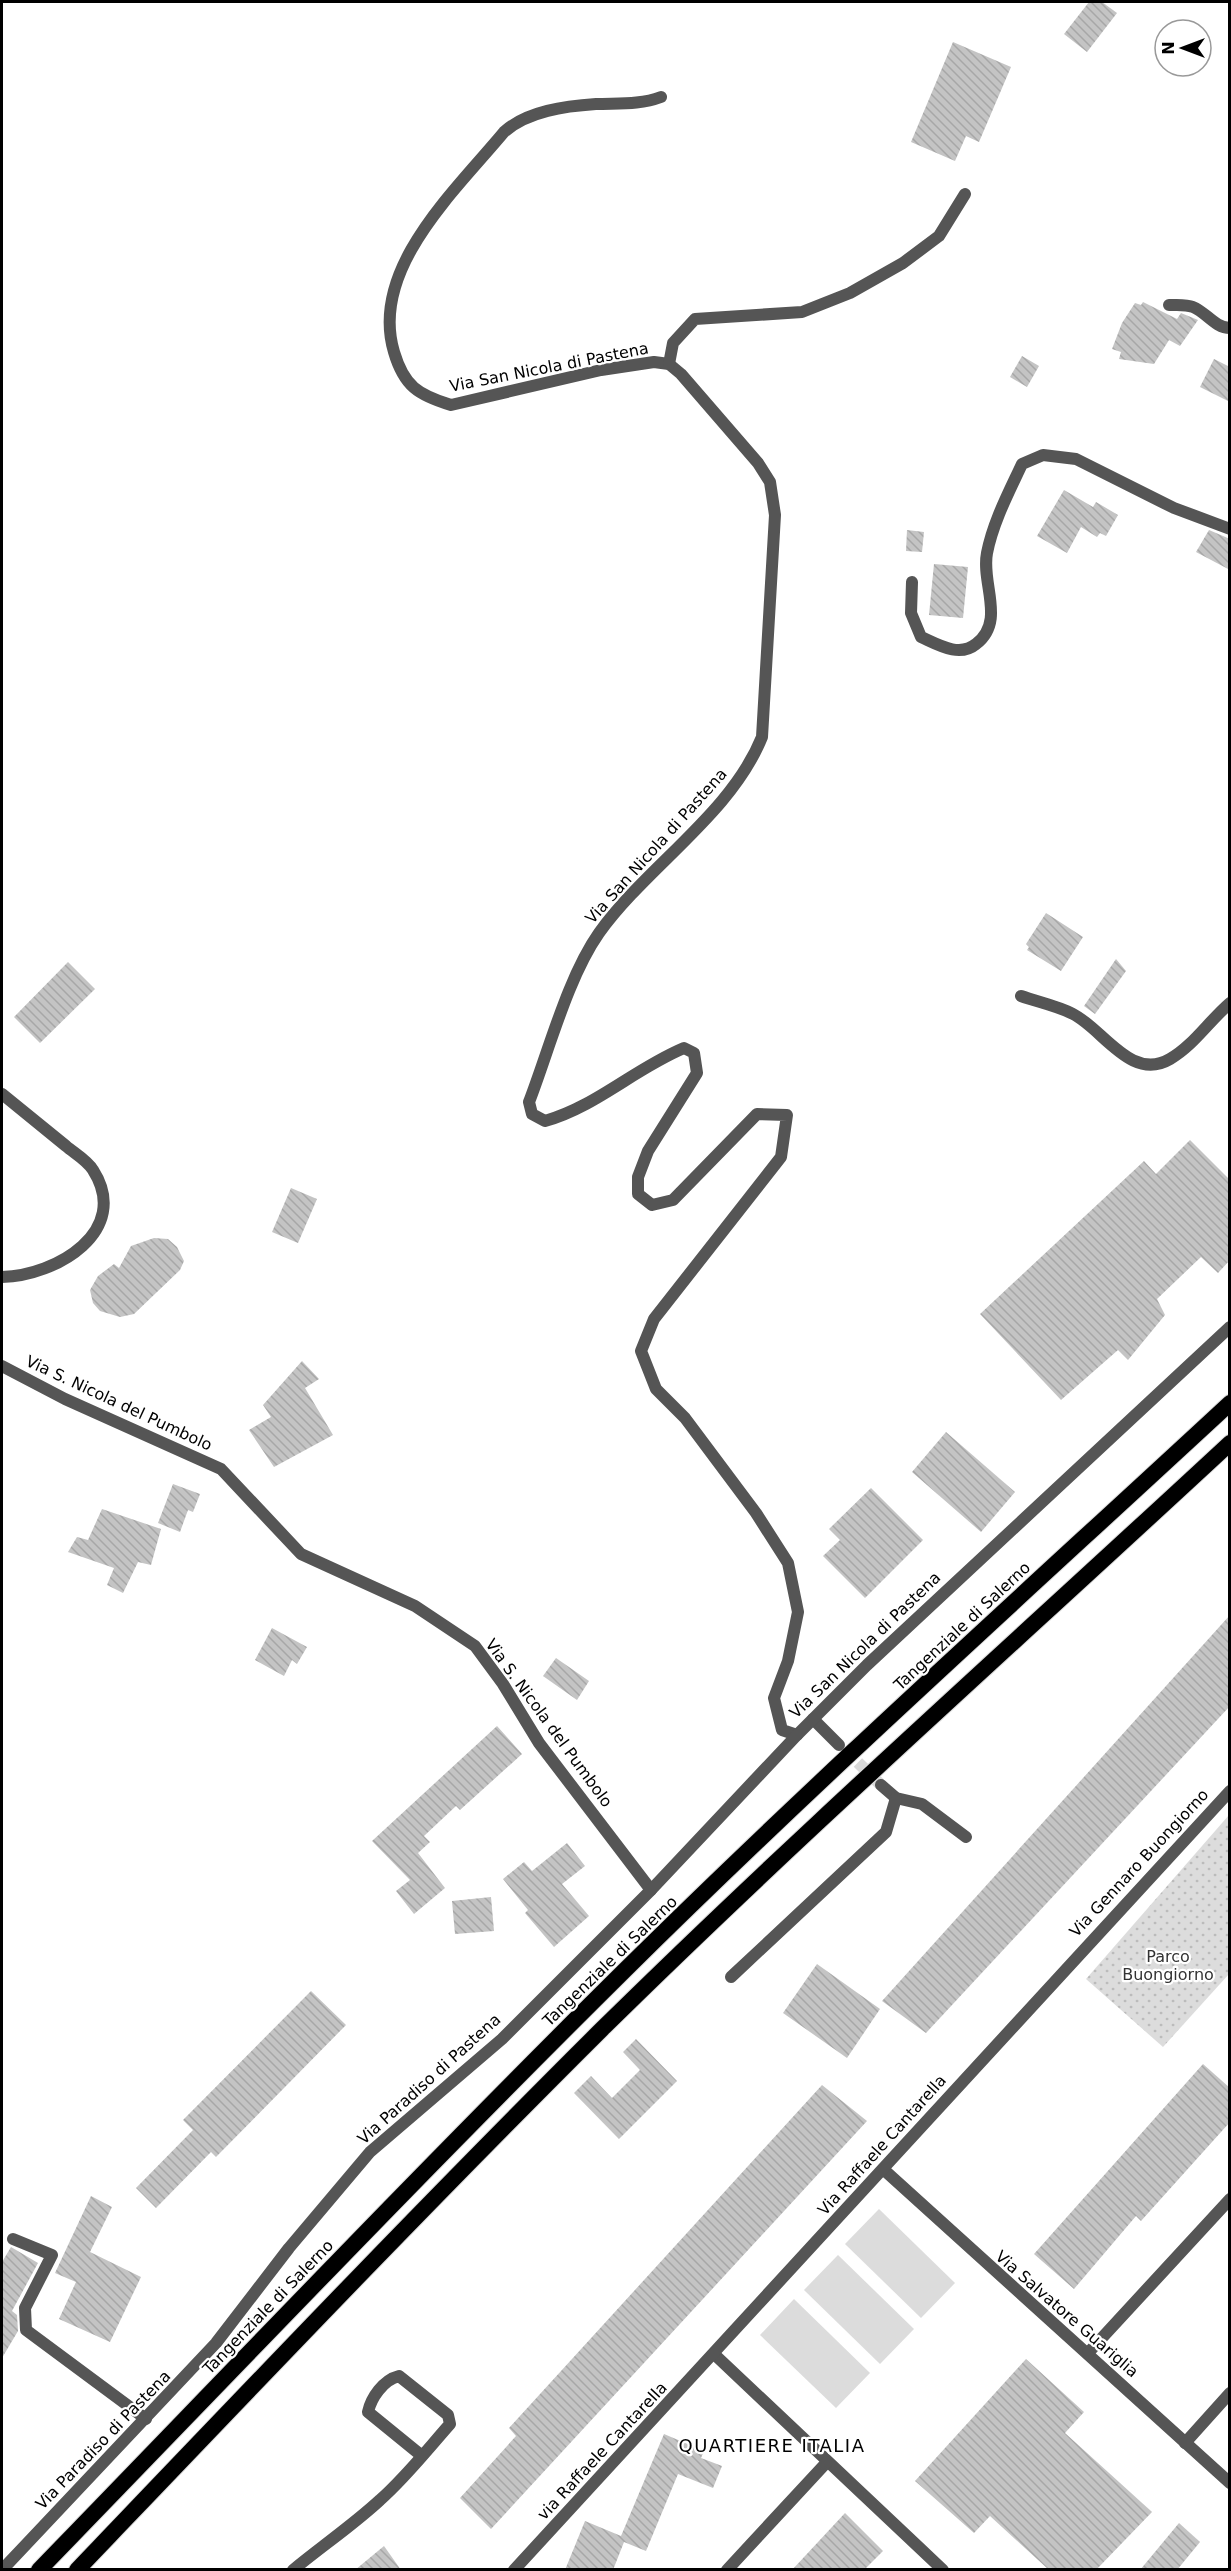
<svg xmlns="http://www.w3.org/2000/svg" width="1231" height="2571" font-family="'DejaVu Sans',sans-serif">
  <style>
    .grass { fill: #dcdcdc }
    .park { fill: url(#park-dots) }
    .building { fill: url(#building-back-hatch) }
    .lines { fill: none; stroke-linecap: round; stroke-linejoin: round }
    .minor-tunnel { stroke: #d9d9d9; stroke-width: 12; stroke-dasharray: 12 6; stroke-linecap: butt }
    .trunk-casing { stroke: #dbdbdb; stroke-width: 18 }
    .minor { stroke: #555; stroke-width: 12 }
    .tertiary { stroke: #555; stroke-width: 12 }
    .trunk { stroke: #000; stroke-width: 16 }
    .labels { text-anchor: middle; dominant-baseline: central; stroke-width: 4.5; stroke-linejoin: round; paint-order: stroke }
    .street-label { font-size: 16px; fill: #000; stroke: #fff }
    .park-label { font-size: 16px; fill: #333; stroke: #fff }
    .neighbourhood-label { font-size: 18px; letter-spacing: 1.5px; fill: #000; stroke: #fff }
  </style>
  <defs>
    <pattern id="park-dots" width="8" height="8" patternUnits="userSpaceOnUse" patternTransform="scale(1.5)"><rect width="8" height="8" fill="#dcdcdc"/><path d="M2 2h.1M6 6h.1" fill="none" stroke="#bbb" stroke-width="1.8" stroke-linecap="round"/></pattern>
    <pattern id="building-back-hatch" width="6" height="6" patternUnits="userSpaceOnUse" patternTransform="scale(1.5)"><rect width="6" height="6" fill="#c4c4c4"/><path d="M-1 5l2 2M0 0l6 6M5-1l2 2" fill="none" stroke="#a7a7a7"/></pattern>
  </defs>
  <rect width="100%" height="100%" fill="#fff"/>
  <!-- grass -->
  <g class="grass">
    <polygon points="879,2209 955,2283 921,2318 845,2244"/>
    <polygon points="838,2255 914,2329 880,2364 804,2290"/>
    <polygon points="794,2299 870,2373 836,2408 760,2335"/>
  </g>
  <!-- park -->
  <polygon class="park" points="1229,1815 1229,1974 1163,2047 1086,1979"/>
  <!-- building -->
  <g class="building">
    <polygon points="1089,2 1102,2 1117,13 1087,52 1064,34"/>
    <polygon points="953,42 1011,67 979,142 966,136 955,161 911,142"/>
    <polygon points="1143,302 1177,319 1181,313 1198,320 1180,346 1169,340 1154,364 1119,359 1121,352 1112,349 1122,323 1135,303 1141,305"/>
    <polygon points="1022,356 1039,366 1027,387 1010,377"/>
    <polygon points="1214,359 1230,367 1230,402 1200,387"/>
    <polygon points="1064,490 1093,507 1096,502 1118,515 1106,536 1100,533 1097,537 1081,527 1067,553 1037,536"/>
    <polygon points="907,530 924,532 922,552 906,551"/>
    <polygon points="1209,530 1230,539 1230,570 1196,552"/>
    <polygon points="934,564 968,567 963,618 929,615"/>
    <polygon points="1046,913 1083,937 1061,971 1027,950 1029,947 1026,944"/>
    <polygon points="1116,959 1126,971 1095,1014 1084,1006"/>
    <polygon points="68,962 95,989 40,1043 14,1017"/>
    <polygon points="1190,1140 1230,1180 1230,1260 1218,1273 1201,1257 1157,1299 1165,1315 1128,1360 1118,1350 1061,1400 980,1314 1144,1161 1156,1174"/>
    <polygon points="291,1188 317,1199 298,1243 272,1232"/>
    <polygon points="154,1238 168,1239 177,1247 184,1261 180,1270 134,1314 120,1317 100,1311 93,1303 90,1290 98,1276 114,1264 119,1268 131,1246"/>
    <polygon points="302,1361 319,1379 305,1388 333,1435 274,1467 249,1430 271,1417 263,1405"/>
    <polygon points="946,1432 1015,1492 981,1532 912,1472"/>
    <polygon points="173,1484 200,1494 193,1512 188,1510 180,1532 158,1523"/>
    <polygon points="871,1488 923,1540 865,1598 823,1556 840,1540 829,1529"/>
    <polygon points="102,1509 161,1529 151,1565 138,1562 123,1593 107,1585 114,1568 68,1552 77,1537 88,1540"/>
    <polygon points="1230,1615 1230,1706 926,2033 882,2001"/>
    <polygon points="272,1628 307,1647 297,1664 292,1660 284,1676 255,1660"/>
    <polygon points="556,1658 589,1681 577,1700 543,1676"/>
    <polygon points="497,1726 522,1754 460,1810 456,1806 424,1836 430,1842 418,1853 445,1888 414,1914 396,1891 410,1880 372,1841"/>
    <polygon points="567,1843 585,1866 562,1884 589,1916 554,1947 525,1913 528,1910 503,1879 524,1862 532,1871"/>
    <polygon points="491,1897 494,1931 455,1934 452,1901"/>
    <polygon points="817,1964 880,2009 847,2058 783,2013"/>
    <polygon points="311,1991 346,2025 216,2157 211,2152 156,2208 136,2188 193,2130 183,2120"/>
    <polygon points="636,2039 677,2081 619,2139 574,2093 591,2076 612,2098 640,2070 623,2052"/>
    <polygon points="1203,2064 1230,2088 1230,2122 1141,2221 1136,2216 1074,2289 1034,2254"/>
    <polygon points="822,2085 867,2121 491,2529 460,2498 516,2436 509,2428"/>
    <polygon points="91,2196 112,2207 90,2252 141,2277 110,2342 59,2319 76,2282 55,2273"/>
    <polygon points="11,2247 38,2263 12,2311 17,2315 18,2331 2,2358 2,2262"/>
    <polygon points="1026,2359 1084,2412 1065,2433 1152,2512 1096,2570 1049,2570 990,2516 974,2533 915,2481"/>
    <polygon points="664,2434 704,2451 701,2458 722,2466 713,2488 678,2474 646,2551 624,2542 613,2570 565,2570 585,2521 621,2536"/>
    <polygon points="845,2513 883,2551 864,2570 792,2570"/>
    <polygon points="1179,2523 1200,2542 1177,2570 1140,2570"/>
    <polygon points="384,2546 401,2570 355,2570"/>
  </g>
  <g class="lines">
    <!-- minor-tunnel -->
    <polyline class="minor-tunnel" points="845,1750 881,1785"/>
    <defs>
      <g id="trunk">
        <path d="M39 2570C234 2369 426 2167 625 1970 821 1776 1027 1591 1230 1403"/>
        <path d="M77 2570C251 2388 424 2206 602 2029 806 1828 1020 1638 1230 1443"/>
      </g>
    </defs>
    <!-- trunk casing -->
    <use href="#trunk" class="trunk-casing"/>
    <!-- minor -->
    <g class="minor">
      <path d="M661 97C640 105 618 103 596 104 566 106 527 111 504 132 456 190 369 269 394 352 404 386 418 395 451 405L601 370 654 362 669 364 681 374 758 463 770 482 775 515 762 737C731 814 647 866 599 933 568 977 549 1050 529 1102L532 1114 545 1121C597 1106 634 1069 684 1048L694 1053 697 1073 648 1151 638 1177V1194L652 1205 673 1200 757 1114 787 1115 781 1157 654 1319 641 1351 656 1389 685 1418 756 1513 788 1563 798 1612 788 1661 774 1698 782 1730 797 1735"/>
      <path d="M1169 305C1176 305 1186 304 1193 307 1206 312 1215 328 1230 328"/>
      <polyline points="669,364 673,343 695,319 802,312 850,293 903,263 939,236 965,194"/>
      <path d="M912 582 911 613 921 637C937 644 959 658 976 644 1006 621 981 584 987 553 993 522 1009 492 1022 464L1043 455 1076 459 1174 508 1230 529"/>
      <path d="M1021 996C1038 1002 1058 1006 1073 1014 1103 1029 1131 1082 1170 1059 1193 1046 1209 1021 1230 1003"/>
      <path d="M2 1094C23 1111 44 1128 66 1146 74 1153 87 1160 93 1170 132 1231 56 1276 2 1277"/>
      <polyline points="2,1366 65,1399 221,1469 301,1554 415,1606 475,1646 503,1684 539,1743 651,1890"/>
      <polyline points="813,1719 839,1745"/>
      <polyline points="881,1785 896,1798 922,1804 966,1837"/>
      <polyline points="731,1977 886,1832 896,1798"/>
      <polyline points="883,2169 1230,2483"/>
      <polyline points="13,2239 52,2255 25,2308 26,2330 146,2419"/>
      <polyline points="1088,2353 1230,2199"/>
      <polyline points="714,2354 943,2570"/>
      <polyline points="1185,2443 1230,2393"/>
      <path d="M293 2570C322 2546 353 2525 380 2500 406 2477 427 2450 450 2424L448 2415 399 2376C383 2380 371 2398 368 2412L422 2456"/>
      <polyline points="514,2570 1230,1791"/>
      <polyline points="727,2570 827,2462"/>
    </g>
    <!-- tertiary -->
    <polyline class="tertiary" points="2,2570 216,2343 289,2248 370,2152 502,2039 651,1890 797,1735 867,1665 1230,1327"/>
    <!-- trunk -->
    <use href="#trunk" class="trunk"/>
  </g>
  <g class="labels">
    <!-- street labels -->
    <g class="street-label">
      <text transform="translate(549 367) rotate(-11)">Via San Nicola di Pastena</text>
      <text transform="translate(656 846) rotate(-48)">Via San Nicola di Pastena</text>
      <text transform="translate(119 1403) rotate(25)">Via S. Nicola del Pumbolo</text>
      <text transform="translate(962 1626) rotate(-43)">Tangenziale di Salerno</text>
      <text transform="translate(865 1645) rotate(-44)">Via San Nicola di Pastena</text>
      <text transform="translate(549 1723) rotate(54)">Via S. Nicola del Pumbolo</text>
      <text transform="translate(1139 1863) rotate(-47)">Via Gennaro Buongiorno</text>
      <text transform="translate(610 1961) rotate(-44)">Tangenziale di Salerno</text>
      <text transform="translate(429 2079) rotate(-42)">Via Paradiso di Pastena</text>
      <text transform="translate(882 2145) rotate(-48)">Via Raffaele Cantarella</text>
      <text transform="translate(268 2307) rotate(-46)">Tangenziale di Salerno</text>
      <text transform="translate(1067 2314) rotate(41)">Via Salvatore Guariglia</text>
      <text transform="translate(103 2440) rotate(-46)">Via Paradiso di Pastena</text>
      <text transform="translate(602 2451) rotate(-47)">via Raffaele Cantarella</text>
    </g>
    <!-- park labels -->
    <g class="park-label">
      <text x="1168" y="1956">Parco<tspan x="1168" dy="18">Buongiorno</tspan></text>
    </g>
    <!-- neighbourhood labels -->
    <g class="neighbourhood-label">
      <text x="772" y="2445">QUARTIERE ITALIA</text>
    </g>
  </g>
  <!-- border -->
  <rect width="1231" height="2571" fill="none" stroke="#000000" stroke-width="6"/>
  <!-- north arrow -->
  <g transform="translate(1183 48) rotate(270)"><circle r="28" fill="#ffffff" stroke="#999999" stroke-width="1.5"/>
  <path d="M0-4.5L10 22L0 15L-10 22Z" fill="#000000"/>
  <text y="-9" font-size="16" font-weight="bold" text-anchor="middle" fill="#000000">N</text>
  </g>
</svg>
